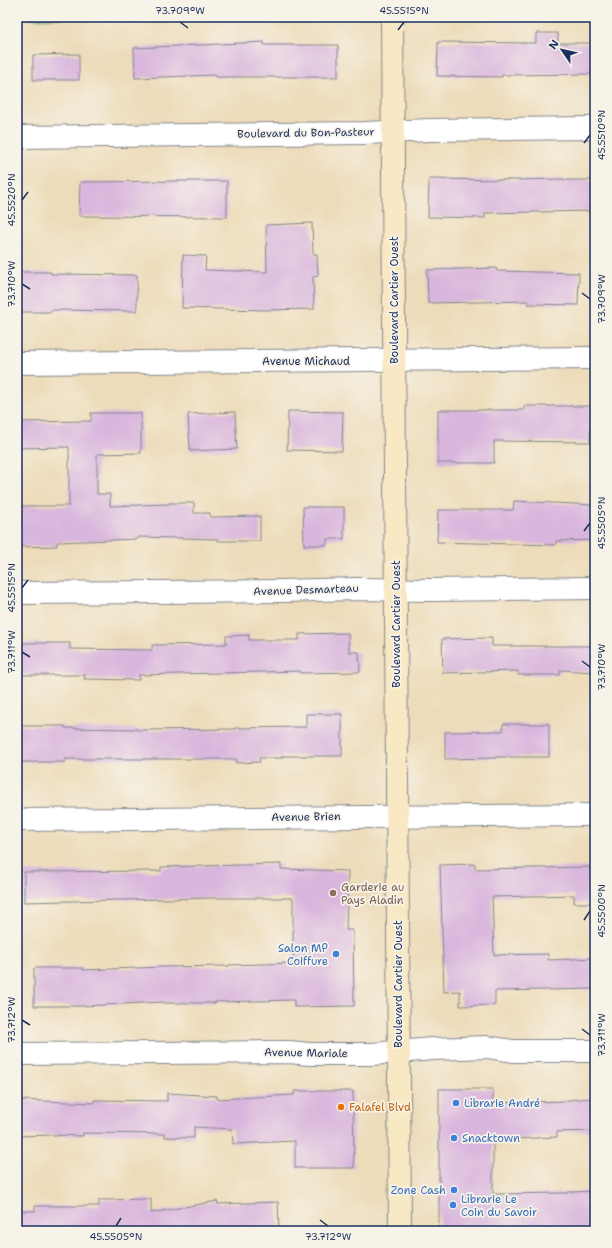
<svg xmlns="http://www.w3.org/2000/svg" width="612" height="1248" font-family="'Shantell Sans',sans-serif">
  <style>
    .green { fill: #97d286; stroke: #598072 }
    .building { fill: #d9b6dd }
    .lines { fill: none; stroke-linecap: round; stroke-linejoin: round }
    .street-casing { stroke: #84868c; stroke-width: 24 }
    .secondary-casing { stroke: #84868c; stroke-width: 24 }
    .street { stroke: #fff; stroke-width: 22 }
    .secondary { stroke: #f8e8c3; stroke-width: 22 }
    .ticks { fill: none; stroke: #1b2f5e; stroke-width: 1.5 }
    .education-dot { fill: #8d6e63; stroke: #f7f3e8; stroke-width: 1.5 }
    .shop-dot { fill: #3f7fe0; stroke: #f7f3e8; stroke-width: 1.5 }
    .food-dot { fill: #e8710a; stroke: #f7f3e8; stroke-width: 1.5 }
    .labels { text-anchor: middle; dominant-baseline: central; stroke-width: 3.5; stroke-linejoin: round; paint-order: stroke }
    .street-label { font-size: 11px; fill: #1b2f5e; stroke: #f7f3e8 }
    .education-label { font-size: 11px; fill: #785e54; stroke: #f7f3e8; text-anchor: start }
    .shop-label { font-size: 11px; fill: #366cbe; stroke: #f7f3e8; text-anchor: start }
    .food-label { font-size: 11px; fill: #c56008; stroke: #f7f3e8; text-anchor: start }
    .neatline { fill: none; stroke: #1b2f5e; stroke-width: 1.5 }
    .ticks-label { font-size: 10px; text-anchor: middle; fill: #1b2f5e }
  </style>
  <rect width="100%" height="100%" fill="#f7f3e8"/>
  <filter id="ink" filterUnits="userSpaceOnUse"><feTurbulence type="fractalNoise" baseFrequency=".025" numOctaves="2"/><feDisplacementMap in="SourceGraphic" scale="8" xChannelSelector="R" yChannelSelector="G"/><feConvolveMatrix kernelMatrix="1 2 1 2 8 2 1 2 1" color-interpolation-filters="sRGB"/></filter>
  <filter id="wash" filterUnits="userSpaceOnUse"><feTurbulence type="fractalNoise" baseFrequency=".012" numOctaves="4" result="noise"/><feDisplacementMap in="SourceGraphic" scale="16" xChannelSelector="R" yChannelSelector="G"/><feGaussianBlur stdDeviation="0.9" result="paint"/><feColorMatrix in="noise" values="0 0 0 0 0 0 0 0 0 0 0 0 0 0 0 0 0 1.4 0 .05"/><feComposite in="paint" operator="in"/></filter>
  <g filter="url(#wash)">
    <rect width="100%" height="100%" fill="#eddcba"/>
    <!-- green -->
    <polygon class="green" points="17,17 95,17 95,18 17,19"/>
    <g id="blocks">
      <!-- building -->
      <g class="building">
        <polygon points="536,33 558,33 558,43 595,43 595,74 502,75 502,77 437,76 438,42 536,43"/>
        <polygon points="264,42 264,45 338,45 338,77 216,77 216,75 135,78 134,48"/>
        <polygon points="79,54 79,80 33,80 33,55"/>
        <polygon points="429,179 513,180 564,179 564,180 595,180 595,211 485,213 485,218 428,217"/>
        <polygon points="181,181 227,181 227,217 79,216 80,182"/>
        <polygon points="312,223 313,254 317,254 318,276 313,277 314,309 265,310 182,308 183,255 206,256 205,270 267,272 266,225"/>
        <polygon points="496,268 497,271 579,273 578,305 528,304 528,301 428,303 427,270"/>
        <polygon points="17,272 51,272 51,274 137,275 137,311 51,310 51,312 17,312"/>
        <polygon points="524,406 591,406 590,442 494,441 494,463 438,463 438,410 524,410"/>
        <polygon points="288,411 343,412 342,451 287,450"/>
        <polygon points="235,412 237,449 190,451 188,414"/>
        <polygon points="91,413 141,413 141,453 97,454 97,494 110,494 110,506 169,504 169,503 194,503 194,513 210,513 210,517 260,516 260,541 218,541 218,539 138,537 138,539 57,542 57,546 17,547 17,506 69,506 69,447 17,448 17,422 91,421"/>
        <polygon points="514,501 595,505 595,540 556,541 556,545 437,542 438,510 513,510"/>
        <polygon points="303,507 344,507 344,539 327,539 327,545 304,545"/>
        <polygon points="348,633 349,652 359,652 360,672 300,673 300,671 139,675 139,680 84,679 85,675 17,675 17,643 70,643 70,649 152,650 152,645 226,644 226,636 249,635 249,640 299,640 299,634"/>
        <polygon points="492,638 492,646 595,646 595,672 560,670 560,675 518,675 518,671 443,673 442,639"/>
        <polygon points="306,714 342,714 342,756 282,756 282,758 259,758 260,762 236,763 236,759 65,759 65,762 17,762 17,726 65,726 65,728 137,729 137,730 235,729 235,728 306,727"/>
        <polygon points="503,724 549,724 549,757 496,757 496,758 445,759 445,732 503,731"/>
        <polygon points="281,864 281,869 348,871 346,930 353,930 354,1006 294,1007 294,1000 215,1002 215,1003 163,1003 163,1002 83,1006 34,1006 34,968 83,968 83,970 163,967 229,966 229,965 293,963 293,898 213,898 24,902 24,872 161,871 161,867"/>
        <polygon points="475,864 475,869 595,867 595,903 574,903 574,895 492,897 494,955 548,954 548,960 595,958 595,989 495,991 495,1005 460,1006 460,991 444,992 440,865"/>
        <polygon points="439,1089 493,1089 493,1103 567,1101 567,1100 595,1098 595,1131 557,1132 557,1137 493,1140 493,1194 568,1193 568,1192 595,1191 595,1231 439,1231"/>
        <polygon points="294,1091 353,1091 354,1168 295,1168 295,1141 233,1144 232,1129 194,1127 194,1138 165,1137 165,1134 83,1133 83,1136 52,1135 17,1136 17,1100 94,1103 94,1100 167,1101 167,1093 217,1096 217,1099 294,1095"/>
        <polygon points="151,1199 151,1213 217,1201 218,1204 278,1202 279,1231 17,1231 17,1211 35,1211 35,1206 99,1206 99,1200"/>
      </g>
    </g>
  </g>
  <g filter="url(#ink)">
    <use href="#blocks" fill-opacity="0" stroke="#84868c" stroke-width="1"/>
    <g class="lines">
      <defs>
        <g id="street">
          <polyline points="17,137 365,133 430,130 595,128"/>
          <polyline points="17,363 595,358"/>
          <polyline points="17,593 282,591 355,589 431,590 595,588"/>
          <polyline points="17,820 595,815"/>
          <polyline points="17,1054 289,1052 309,1054 372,1054 433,1049 487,1047 513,1051 595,1051"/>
        </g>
        <polyline id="secondary" points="392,17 400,1231"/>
      </defs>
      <!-- street casing -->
      <use href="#street" class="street-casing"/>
      <!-- secondary casing -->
      <use href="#secondary" class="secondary-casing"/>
      <!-- street -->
      <use href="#street" class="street"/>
      <!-- secondary -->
      <use href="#secondary" class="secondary"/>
    </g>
  </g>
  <!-- ticks -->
  <path class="ticks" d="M180 22 188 28M398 30 404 22M584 143 590 135M22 200 28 192M22 284 30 289M582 293 590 299M584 531 590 523M22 588 28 580M22 652 30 657M582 661 590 667M584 920 590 911M22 1020 30 1025M582 1029 590 1035M320 1220 328 1226M116 1226 121 1218"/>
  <!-- markers -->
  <circle class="education-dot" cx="333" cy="893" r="4"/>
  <g class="shop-dot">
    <circle cx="336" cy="954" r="4"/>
    <circle cx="456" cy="1103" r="4"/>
    <circle cx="454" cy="1138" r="4"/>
    <circle cx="454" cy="1190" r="4"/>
    <circle cx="453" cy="1205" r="4"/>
  </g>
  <circle class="food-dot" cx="341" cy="1107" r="4"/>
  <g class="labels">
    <!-- street labels -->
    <g class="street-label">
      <text transform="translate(306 133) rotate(-1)">Boulevard du Bon-Pasteur</text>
      <text transform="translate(394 300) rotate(-90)">Boulevard Cartier Ouest</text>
      <text x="306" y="361">Avenue Michaud</text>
      <text transform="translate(306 590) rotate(-2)">Avenue Desmarteau</text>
      <text transform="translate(396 624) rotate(-90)">Boulevard Cartier Ouest</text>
      <text transform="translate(306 817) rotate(-1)">Avenue Brien</text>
      <text transform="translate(398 984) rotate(-90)">Boulevard Cartier Ouest</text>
      <text transform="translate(306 1053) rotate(1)">Avenue Mariale</text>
    </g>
    <!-- education labels -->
    <g class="education-label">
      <text x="341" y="887">Garderie au<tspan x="341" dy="13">Pays Aladin</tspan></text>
    </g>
    <!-- shop labels -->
    <g class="shop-label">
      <text x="328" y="948" text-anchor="end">Salon MP<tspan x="328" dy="13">Coiffure</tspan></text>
      <text x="464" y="1103">Librarie André</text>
      <text x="462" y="1138">Snacktown</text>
      <text x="446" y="1190" text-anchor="end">Zone Cash</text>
      <text x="461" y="1199">Librarie Le<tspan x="461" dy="13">Coin du Savoir</tspan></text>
    </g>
    <!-- food labels -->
    <g class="food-label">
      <text x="349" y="1107">Falafel Blvd</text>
    </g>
  </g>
  <!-- margin -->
  <rect width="612" height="1248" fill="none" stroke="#f7f3e8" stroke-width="44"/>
  <!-- north arrow -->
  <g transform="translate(562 50) rotate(304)" stroke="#f7f3e8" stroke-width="3" paint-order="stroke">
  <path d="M0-3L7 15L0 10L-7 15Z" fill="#1b2f5e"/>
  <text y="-6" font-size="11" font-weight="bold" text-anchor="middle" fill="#1b2f5e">N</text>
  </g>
  <rect x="22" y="22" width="568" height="1204" class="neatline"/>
  <g class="ticks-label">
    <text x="180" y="14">73.709°W</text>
    <text x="404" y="14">45.5515°N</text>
    <text transform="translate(601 135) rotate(-90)" y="4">45.5510°N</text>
    <text transform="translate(11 200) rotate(-90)" y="4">45.5520°N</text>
    <text transform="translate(11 284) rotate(-90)" y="4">73.710°W</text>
    <text transform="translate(601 299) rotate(-90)" y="4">73.709°W</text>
    <text transform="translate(601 523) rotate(-90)" y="4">45.5505°N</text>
    <text transform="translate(11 588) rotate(-90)" y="4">45.5515°N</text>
    <text transform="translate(11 652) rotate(-90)" y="4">73.711°W</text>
    <text transform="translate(601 667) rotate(-90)" y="4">73.710°W</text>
    <text transform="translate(601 911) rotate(-90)" y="4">45.5500°N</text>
    <text transform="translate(11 1020) rotate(-90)" y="4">73.712°W</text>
    <text transform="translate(601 1035) rotate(-90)" y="4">73.711°W</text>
    <text x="116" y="1240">45.5505°N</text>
    <text x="328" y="1240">73.712°W</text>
  </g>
</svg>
